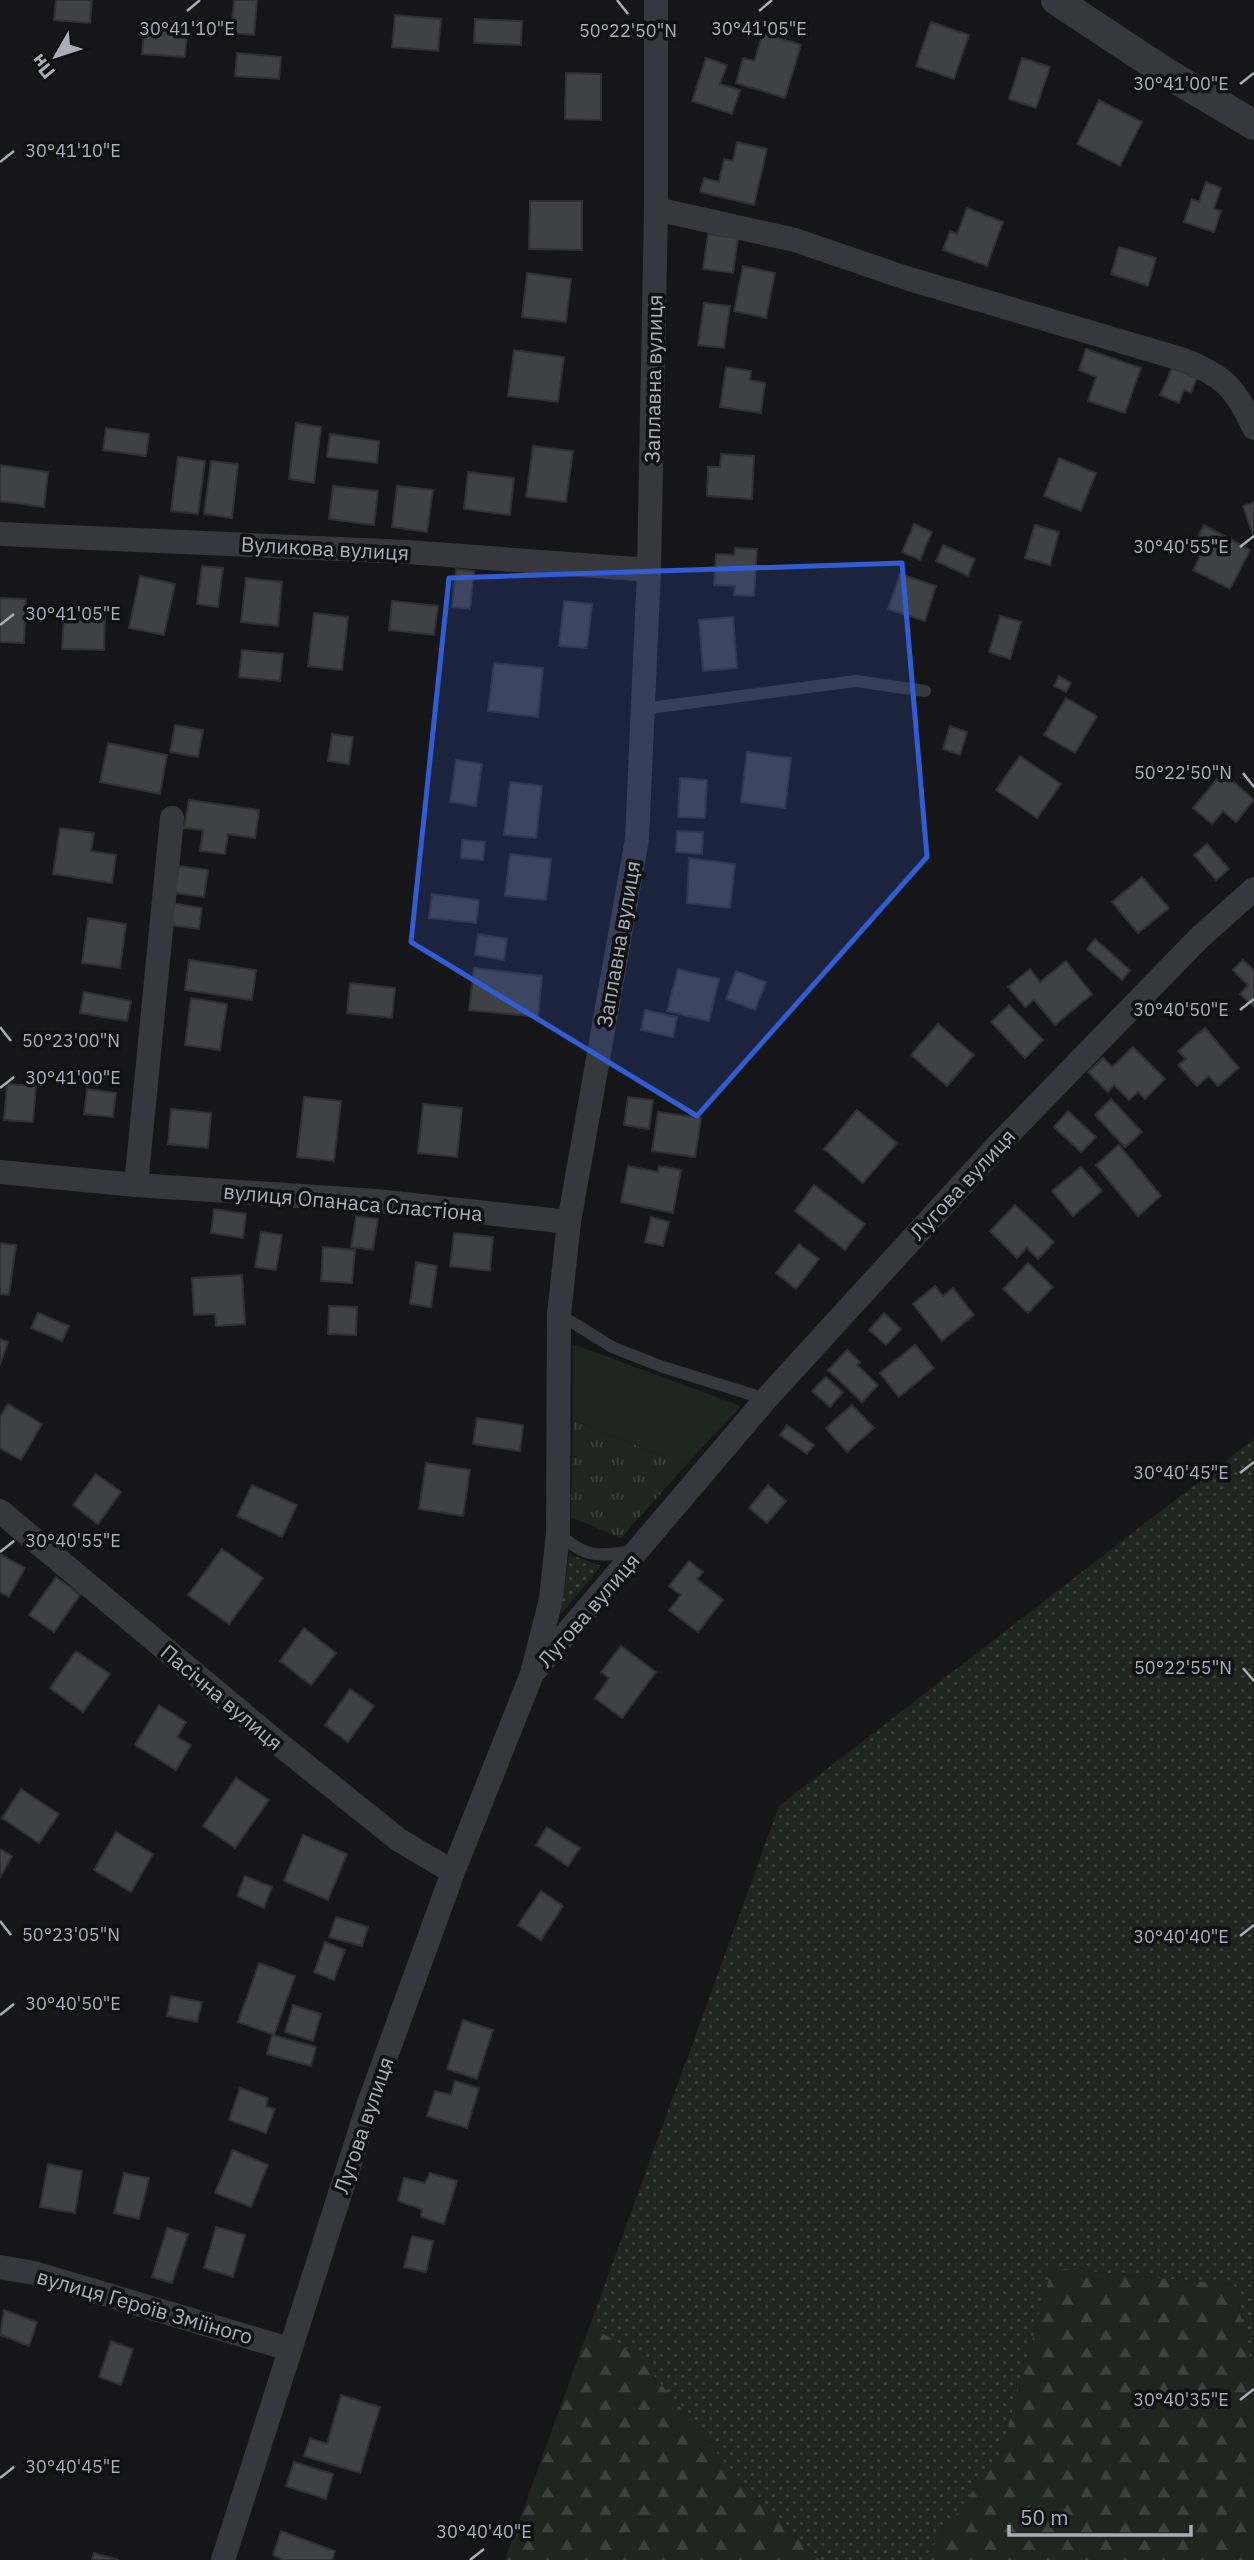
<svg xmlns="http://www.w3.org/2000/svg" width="1254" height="2560" font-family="'IBM Plex Sans',sans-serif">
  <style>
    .grass { fill: url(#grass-dots) }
    .forest { fill: url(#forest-firs) }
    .park { fill: url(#park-tufts) }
    .garden { fill: #1e261f }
    .building { fill: #404145; stroke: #303034; stroke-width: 2 }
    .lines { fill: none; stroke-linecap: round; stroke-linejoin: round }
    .service { stroke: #37383d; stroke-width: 12 }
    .minor { stroke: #37383d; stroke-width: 24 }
    .tertiary { stroke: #37383d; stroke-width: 30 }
    .marked { fill: #325cd3; fill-opacity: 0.2; stroke: #325cd3; stroke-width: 5; stroke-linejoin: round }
    .ticks { fill: none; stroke: #a8adb8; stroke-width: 2.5 }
    .labels { text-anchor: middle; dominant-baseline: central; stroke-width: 7; stroke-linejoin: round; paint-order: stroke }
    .street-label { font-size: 21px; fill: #a8adb8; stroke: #111113 }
    .ticks-label { font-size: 18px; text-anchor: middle; fill: #a8adb8; stroke: #111113; stroke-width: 7; stroke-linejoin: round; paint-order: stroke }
  </style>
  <defs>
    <pattern id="grass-dots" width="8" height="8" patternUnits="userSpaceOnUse" patternTransform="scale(1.75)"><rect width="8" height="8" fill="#1e261f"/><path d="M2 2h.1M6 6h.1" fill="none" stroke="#3c433d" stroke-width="1.8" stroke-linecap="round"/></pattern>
    <pattern id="forest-firs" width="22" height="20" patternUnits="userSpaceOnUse" patternTransform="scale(1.75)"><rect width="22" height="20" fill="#1e261f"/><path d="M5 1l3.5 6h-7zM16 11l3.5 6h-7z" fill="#3c433d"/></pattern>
    <pattern id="park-tufts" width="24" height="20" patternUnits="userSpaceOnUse" patternTransform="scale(1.75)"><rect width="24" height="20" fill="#1e261f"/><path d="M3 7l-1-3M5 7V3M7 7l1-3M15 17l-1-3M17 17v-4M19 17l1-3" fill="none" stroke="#3c433d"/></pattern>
  </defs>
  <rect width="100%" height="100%" fill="#161618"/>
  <!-- grass -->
  <g class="grass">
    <polygon points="1254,1439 1254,2377 1234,2285 1052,2268 1001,2452 923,2560 821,2560 726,2464 638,2356 590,2325 779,1806"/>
    <polygon points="569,1554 601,1566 561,1614"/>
  </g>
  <!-- forest -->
  <g class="forest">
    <polygon points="1052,2268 1234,2285 1254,2377 1254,2560 923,2560 1001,2452"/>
    <polygon points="590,2325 638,2356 726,2464 821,2560 505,2560"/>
  </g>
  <!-- park -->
  <polygon class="park" points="573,1420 686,1465 621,1538 571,1517"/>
  <!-- garden -->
  <polygon class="garden" points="573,1344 741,1406 686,1465 573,1420"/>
  <!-- building -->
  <g class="building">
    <polygon points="56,0 92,0 90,23 54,20"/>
    <polygon points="234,0 257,0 254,35 231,33"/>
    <polygon points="395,15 441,19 438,51 392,47"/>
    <polygon points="145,19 188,23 185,57 142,54"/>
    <polygon points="475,19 522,21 521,45 474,43"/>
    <polygon points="931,22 969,35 954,79 916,66"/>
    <polygon points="763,33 801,45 785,98 736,83 743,58 754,61"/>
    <polygon points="237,53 281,57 279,79 235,76"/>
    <polygon points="706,58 727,65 720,84 740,90 732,114 692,101"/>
    <polygon points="1022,58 1050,67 1036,108 1009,99"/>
    <polygon points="566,73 601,74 601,120 565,119"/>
    <polygon points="1099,100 1142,122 1120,166 1077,144"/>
    <polygon points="737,142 767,149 754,205 700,192 704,178 719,182 724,159 733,161"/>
    <polygon points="1206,182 1221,188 1214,209 1221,211 1214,232 1184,222 1192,199 1199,202"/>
    <polygon points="530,201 582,201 582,250 529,249"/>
    <polygon points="967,208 1003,222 987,266 943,250 950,231 957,234"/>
    <polygon points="708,234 738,238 733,273 703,269"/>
    <polygon points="1119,247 1156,258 1148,286 1111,274"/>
    <polygon points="743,266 775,273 766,318 734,311"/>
    <polygon points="527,273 571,279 566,322 522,317"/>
    <polygon points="704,303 730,306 724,348 698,345"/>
    <polygon points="1086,349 1141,368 1125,413 1088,401 1096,377 1079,370"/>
    <polygon points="514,350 564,357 558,402 508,396"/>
    <polygon points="726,367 751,371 750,380 765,383 761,413 720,407"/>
    <polygon points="1172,368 1197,378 1191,393 1184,390 1179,403 1160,395"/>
    <polygon points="296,423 321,427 314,483 289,479"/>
    <polygon points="106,428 149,434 146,456 103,450"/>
    <polygon points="330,434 379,441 377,463 327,457"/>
    <polygon points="533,446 573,451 566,502 526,497"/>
    <polygon points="721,454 754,456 752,499 707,496 708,467 720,467"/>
    <polygon points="178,457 205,461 198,514 171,511"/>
    <polygon points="1059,458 1096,473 1081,511 1044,496"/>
    <polygon points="211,461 238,464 232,518 204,514"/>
    <polygon points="0,465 48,472 44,507 0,501"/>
    <polygon points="468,472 514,478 510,515 464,509"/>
    <polygon points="333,486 378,491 374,525 329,519"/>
    <polygon points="397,486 433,490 427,532 392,527"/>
    <polygon points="1254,502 1254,538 1243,506"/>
    <polygon points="914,524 932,532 920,560 902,552"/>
    <polygon points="1035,525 1059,532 1050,565 1025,558"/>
    <polygon points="1204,525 1250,550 1230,589 1193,570 1203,551 1193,546"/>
    <polygon points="943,545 975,559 968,576 936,561"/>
    <polygon points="735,548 757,549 754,596 734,595 735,586 714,585 716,554 734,555"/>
    <polygon points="202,566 223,568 218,607 197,604"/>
    <polygon points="456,569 474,571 470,609 452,607"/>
    <polygon points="900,574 936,586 925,621 888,609"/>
    <polygon points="140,576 175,584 164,635 129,628"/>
    <polygon points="246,578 282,582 278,626 241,622"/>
    <polygon points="0,598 26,599 24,643 0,642"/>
    <polygon points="392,601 438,606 434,635 389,630"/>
    <polygon points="564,601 592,604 587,648 559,646"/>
    <polygon points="314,613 348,617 342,670 308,666"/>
    <polygon points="64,615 105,617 104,650 62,649"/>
    <polygon points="1000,616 1021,622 1010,659 989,652"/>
    <polygon points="733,617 737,668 703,671 699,620"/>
    <polygon points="242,650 283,654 280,681 239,677"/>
    <polygon points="494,663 543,668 538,717 488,711"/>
    <polygon points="1059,676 1071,683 1066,692 1054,686"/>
    <polygon points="1066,698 1097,716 1075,753 1044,735"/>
    <polygon points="175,725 203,730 198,757 170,752"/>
    <polygon points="950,726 967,732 960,755 943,749"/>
    <polygon points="332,734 353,737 349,764 328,761"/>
    <polygon points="108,743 167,755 160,794 100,782"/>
    <polygon points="747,752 791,758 785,808 741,802"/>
    <polygon points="1020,756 1061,784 1037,818 996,790"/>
    <polygon points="456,760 482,764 476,806 450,802"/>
    <polygon points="1223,772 1254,800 1236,822 1223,811 1212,824 1193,808"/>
    <polygon points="680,778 707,780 705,818 678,817"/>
    <polygon points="510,782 542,786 536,838 504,835"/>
    <polygon points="189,800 259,810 255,838 228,834 225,854 200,851 203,830 184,828"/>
    <polygon points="60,828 94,833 91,851 116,855 112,883 53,874"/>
    <polygon points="677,831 703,832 702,854 676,852"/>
    <polygon points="462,840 485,842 483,860 461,858"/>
    <polygon points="1207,844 1229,869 1216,880 1194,855"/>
    <polygon points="510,854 551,859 546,900 505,896"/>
    <polygon points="689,858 735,864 730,908 687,903"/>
    <polygon points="179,866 208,870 204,897 175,893"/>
    <polygon points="1142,877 1169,908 1138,933 1112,902"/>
    <polygon points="432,894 479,900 476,923 429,918"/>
    <polygon points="172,903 202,908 199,929 169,925"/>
    <polygon points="88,918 126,924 120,968 82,963"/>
    <polygon points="478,934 507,939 504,960 475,955"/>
    <polygon points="1095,939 1130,970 1122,980 1087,949"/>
    <polygon points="189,960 256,970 252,1000 185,990"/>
    <polygon points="1243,960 1254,970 1254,1007 1240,994 1248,985 1233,970"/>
    <polygon points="1066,961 1092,994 1055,1025 1034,1000 1025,1007 1008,987 1030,969 1040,982"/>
    <polygon points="474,968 542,976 538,1017 469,1010"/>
    <polygon points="678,969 719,979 709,1021 667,1011"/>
    <polygon points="736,971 766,982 755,1010 726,999"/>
    <polygon points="350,983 395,988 392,1018 347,1013"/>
    <polygon points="84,992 131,1001 127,1021 80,1013"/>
    <polygon points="191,998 227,1004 220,1050 185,1045"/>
    <polygon points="1009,1005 1043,1040 1025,1058 991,1022"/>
    <polygon points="645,1010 677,1017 673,1037 641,1030"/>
    <polygon points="938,1024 974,1055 947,1086 911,1055"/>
    <polygon points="1205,1028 1239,1068 1218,1086 1209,1076 1197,1086 1178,1065 1186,1059 1178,1051"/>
    <polygon points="1133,1047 1165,1079 1145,1099 1138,1092 1129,1100 1114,1085 1108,1092 1088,1072 1103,1058 1112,1067"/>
    <polygon points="7,1084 36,1086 33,1122 4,1120"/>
    <polygon points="87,1089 116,1093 113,1117 84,1114"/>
    <polygon points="304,1097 341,1101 334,1161 297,1157"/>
    <polygon points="628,1097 653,1100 649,1129 624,1125"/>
    <polygon points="1111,1099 1142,1132 1125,1147 1095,1115"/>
    <polygon points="423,1104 462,1108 457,1157 418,1153"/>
    <polygon points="171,1109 211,1113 208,1148 168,1144"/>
    <polygon points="857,1110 897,1143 863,1183 824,1149"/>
    <polygon points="1068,1111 1096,1137 1081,1152 1054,1127"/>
    <polygon points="658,1112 701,1118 695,1157 652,1151"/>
    <polygon points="1119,1145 1161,1196 1138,1216 1096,1165"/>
    <polygon points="628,1166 658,1172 659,1166 681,1170 673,1213 621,1202"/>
    <polygon points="1081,1167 1102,1191 1073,1216 1052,1191"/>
    <polygon points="814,1185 865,1224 845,1250 795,1211"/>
    <polygon points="1015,1205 1054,1242 1038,1259 1027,1248 1017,1258 990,1231"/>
    <polygon points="214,1209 246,1214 243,1238 211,1233"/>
    <polygon points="356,1216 378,1219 373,1250 351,1247"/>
    <polygon points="651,1217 669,1222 663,1246 645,1242"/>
    <polygon points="261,1232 282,1235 276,1270 255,1267"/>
    <polygon points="454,1233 493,1237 490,1271 450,1266"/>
    <polygon points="0,1243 16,1245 9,1295 0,1294"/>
    <polygon points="799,1244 819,1259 796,1289 776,1273"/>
    <polygon points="323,1247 355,1250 352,1283 321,1281"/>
    <polygon points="416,1262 437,1266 431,1307 410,1304"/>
    <polygon points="1028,1263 1053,1287 1028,1313 1003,1289"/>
    <polygon points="242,1275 245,1324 216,1326 215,1314 194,1315 192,1278"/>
    <polygon points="935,1286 943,1296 953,1288 974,1315 942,1341 913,1304"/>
    <polygon points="329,1306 357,1307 356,1335 328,1334"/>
    <polygon points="38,1313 69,1326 62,1341 31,1328"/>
    <polygon points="884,1313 901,1329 886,1345 869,1330"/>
    <polygon points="0,1339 8,1342 0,1365"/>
    <polygon points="915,1345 934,1368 899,1397 880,1373"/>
    <polygon points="847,1350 860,1362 857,1365 878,1385 862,1402 828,1370"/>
    <polygon points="826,1377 843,1392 830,1407 812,1391"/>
    <polygon points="8,1404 42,1424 21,1460 0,1448 0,1417"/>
    <polygon points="852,1405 874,1428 847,1452 826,1428"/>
    <polygon points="477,1418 523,1425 520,1451 473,1444"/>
    <polygon points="787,1425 814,1445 807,1454 780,1435"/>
    <polygon points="426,1463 470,1470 463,1516 419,1509"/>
    <polygon points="96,1474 121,1492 98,1524 73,1505"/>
    <polygon points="252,1485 297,1505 282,1537 237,1516"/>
    <polygon points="768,1485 786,1501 767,1523 749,1508"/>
    <polygon points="222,1549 263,1578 229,1624 188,1595"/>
    <polygon points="0,1554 25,1568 9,1597 0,1592"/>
    <polygon points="689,1561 703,1572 697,1579 723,1600 698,1632 669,1610 681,1595 669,1586"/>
    <polygon points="56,1577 80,1595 54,1632 29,1615"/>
    <polygon points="304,1628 336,1653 311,1685 280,1661"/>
    <polygon points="621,1646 656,1672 622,1718 595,1698 609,1678 601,1672"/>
    <polygon points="76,1651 110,1674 83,1712 50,1688"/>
    <polygon points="350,1689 374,1706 348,1742 325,1725"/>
    <polygon points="159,1705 186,1722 177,1737 191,1745 176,1770 135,1745"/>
    <polygon points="236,1778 269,1800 235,1848 203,1826"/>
    <polygon points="21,1789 59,1814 39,1843 2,1818"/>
    <polygon points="547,1827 580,1848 568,1866 536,1845"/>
    <polygon points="116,1832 153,1854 131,1892 94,1870"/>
    <polygon points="303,1835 347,1854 328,1900 284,1881"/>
    <polygon points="0,1849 12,1856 0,1878"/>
    <polygon points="245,1876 272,1887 264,1908 237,1896"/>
    <polygon points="541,1891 563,1906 541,1940 518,1925"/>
    <polygon points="336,1917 368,1927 362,1946 329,1937"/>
    <polygon points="325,1942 345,1950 334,1980 314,1972"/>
    <polygon points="259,1963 295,1976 274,2035 238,2022"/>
    <polygon points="171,1996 202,2002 197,2022 167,2016"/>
    <polygon points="293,2005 321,2014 313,2041 285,2032"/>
    <polygon points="463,2020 493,2030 477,2079 447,2069"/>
    <polygon points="272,2035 316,2047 311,2066 267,2054"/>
    <polygon points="455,2081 479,2088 467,2128 427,2116 435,2091 451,2095"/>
    <polygon points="240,2088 268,2098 266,2106 275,2109 266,2133 229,2120"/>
    <polygon points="233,2150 268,2165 251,2207 215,2193"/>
    <polygon points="48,2164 82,2171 75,2213 40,2207"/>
    <polygon points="124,2173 149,2178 139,2219 114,2213"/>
    <polygon points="430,2173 457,2181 444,2224 421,2217 422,2209 398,2201 404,2178 425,2183"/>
    <polygon points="216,2227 245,2235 233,2277 204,2268"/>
    <polygon points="167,2228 188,2234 172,2283 152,2277"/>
    <polygon points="412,2236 433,2241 426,2272 404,2267"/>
    <polygon points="4,2310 37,2322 29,2346 0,2335"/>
    <polygon points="111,2341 133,2349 121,2385 99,2377"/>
    <polygon points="341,2395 380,2407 360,2473 304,2456 310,2438 327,2444"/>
    <polygon points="294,2462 333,2474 326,2499 286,2486"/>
    <polygon points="281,2531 335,2551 332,2560 283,2560 273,2555"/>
    <polygon points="94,2553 119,2560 92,2560"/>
  </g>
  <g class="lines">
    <!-- service -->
    <g class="service">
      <polyline points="642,709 856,681 925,691"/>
      <polyline points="559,1314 612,1347 663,1367 766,1399"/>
      <path d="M558 1533C585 1558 598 1557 632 1551"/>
    </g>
    <!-- minor -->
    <g class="minor">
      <path d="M656 209 795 240 906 278 1181 359C1223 375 1235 387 1254 428"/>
      <polyline points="0,534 408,552 649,570"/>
      <polyline points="0,1172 136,1185 376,1201 569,1222"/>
      <polyline points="136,1185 172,818"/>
      <polyline points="0,1511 274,1740 399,1840 453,1872"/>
      <polyline points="533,1670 551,1599 558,1533 559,1314 569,1222 637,839 649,570 656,209 656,0"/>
      <polyline points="0,2267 34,2273 289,2349"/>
      <polyline points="223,2560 369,2103 453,1872 532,1674 766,1399 998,1145 1199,938 1254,889"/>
    </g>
    <!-- tertiary -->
    <polyline class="tertiary" points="1056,0 1168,74 1254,125"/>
  </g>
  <!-- marked area -->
  <path class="marked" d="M902 563 927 857 697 1116 411 942 449 578Z"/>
  <!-- ticks -->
  <path class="ticks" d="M617 0 628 14M187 11 200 0M759 11 772 0M1240 84 1254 73M0 162 14 151M1240 547 1254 536M0 625 14 614M1243 773 1254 787M1240 1010 1254 999M0 1027 11 1041M0 1088 14 1077M1240 1473 1254 1462M0 1552 14 1541M1243 1668 1254 1681M0 1921 11 1935M1240 1936 1254 1925M0 2015 14 2004M1240 2400 1254 2389M0 2478 14 2467M470 2560 484 2549"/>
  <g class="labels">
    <!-- street labels -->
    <g class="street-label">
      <text transform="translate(653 379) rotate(-89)">Заплавна вулиця</text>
      <text transform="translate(325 548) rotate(3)">Вуликова вулиця</text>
      <text transform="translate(618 944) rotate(-80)">Заплавна вулиця</text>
      <text transform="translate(962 1184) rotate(-47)">Лугова вулиця</text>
      <text transform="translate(353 1202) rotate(5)">вулиця Опанаса Сластіона</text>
      <text transform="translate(588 1610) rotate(-49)">Лугова вулиця</text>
      <text transform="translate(222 1697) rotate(40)">Пасічна вулиця</text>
      <text transform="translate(363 2125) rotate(-71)">Лугова вулиця</text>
      <text transform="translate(145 2306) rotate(16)">вулиця Героїв Зміїного</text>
    </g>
  </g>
  <g class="ticks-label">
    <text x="187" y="35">30°41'10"E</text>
    <text x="759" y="35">30°41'05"E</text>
    <text x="628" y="37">50°22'50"N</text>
    <text x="1181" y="90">30°41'00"E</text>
    <text x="73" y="157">30°41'10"E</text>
    <text x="1181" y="553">30°40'55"E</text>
    <text x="73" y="620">30°41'05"E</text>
    <text x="1183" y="779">50°22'50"N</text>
    <text x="1181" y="1016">30°40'50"E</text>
    <text x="71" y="1047">50°23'00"N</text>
    <text x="73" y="1084">30°41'00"E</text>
    <text x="1181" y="1479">30°40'45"E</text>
    <text x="73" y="1547">30°40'55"E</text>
    <text x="1183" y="1674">50°22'55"N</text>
    <text x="71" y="1941">50°23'05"N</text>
    <text x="1181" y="1943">30°40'40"E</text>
    <text x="73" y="2010">30°40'50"E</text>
    <text x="1181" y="2406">30°40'35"E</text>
    <text x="73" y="2473">30°40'45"E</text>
    <text x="484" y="2538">30°40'40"E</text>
  </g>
  <!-- north arrow -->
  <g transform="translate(56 56) rotate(231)" stroke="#111113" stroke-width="5" paint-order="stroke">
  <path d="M0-5L12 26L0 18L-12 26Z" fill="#a8adb8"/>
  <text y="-10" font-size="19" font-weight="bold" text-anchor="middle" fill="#a8adb8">Пн</text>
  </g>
  <!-- scale -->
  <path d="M1009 2525v10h182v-10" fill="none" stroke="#a8adb8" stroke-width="3.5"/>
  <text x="1020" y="2525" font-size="21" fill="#a8adb8" stroke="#111113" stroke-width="5" paint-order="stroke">50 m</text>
</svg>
